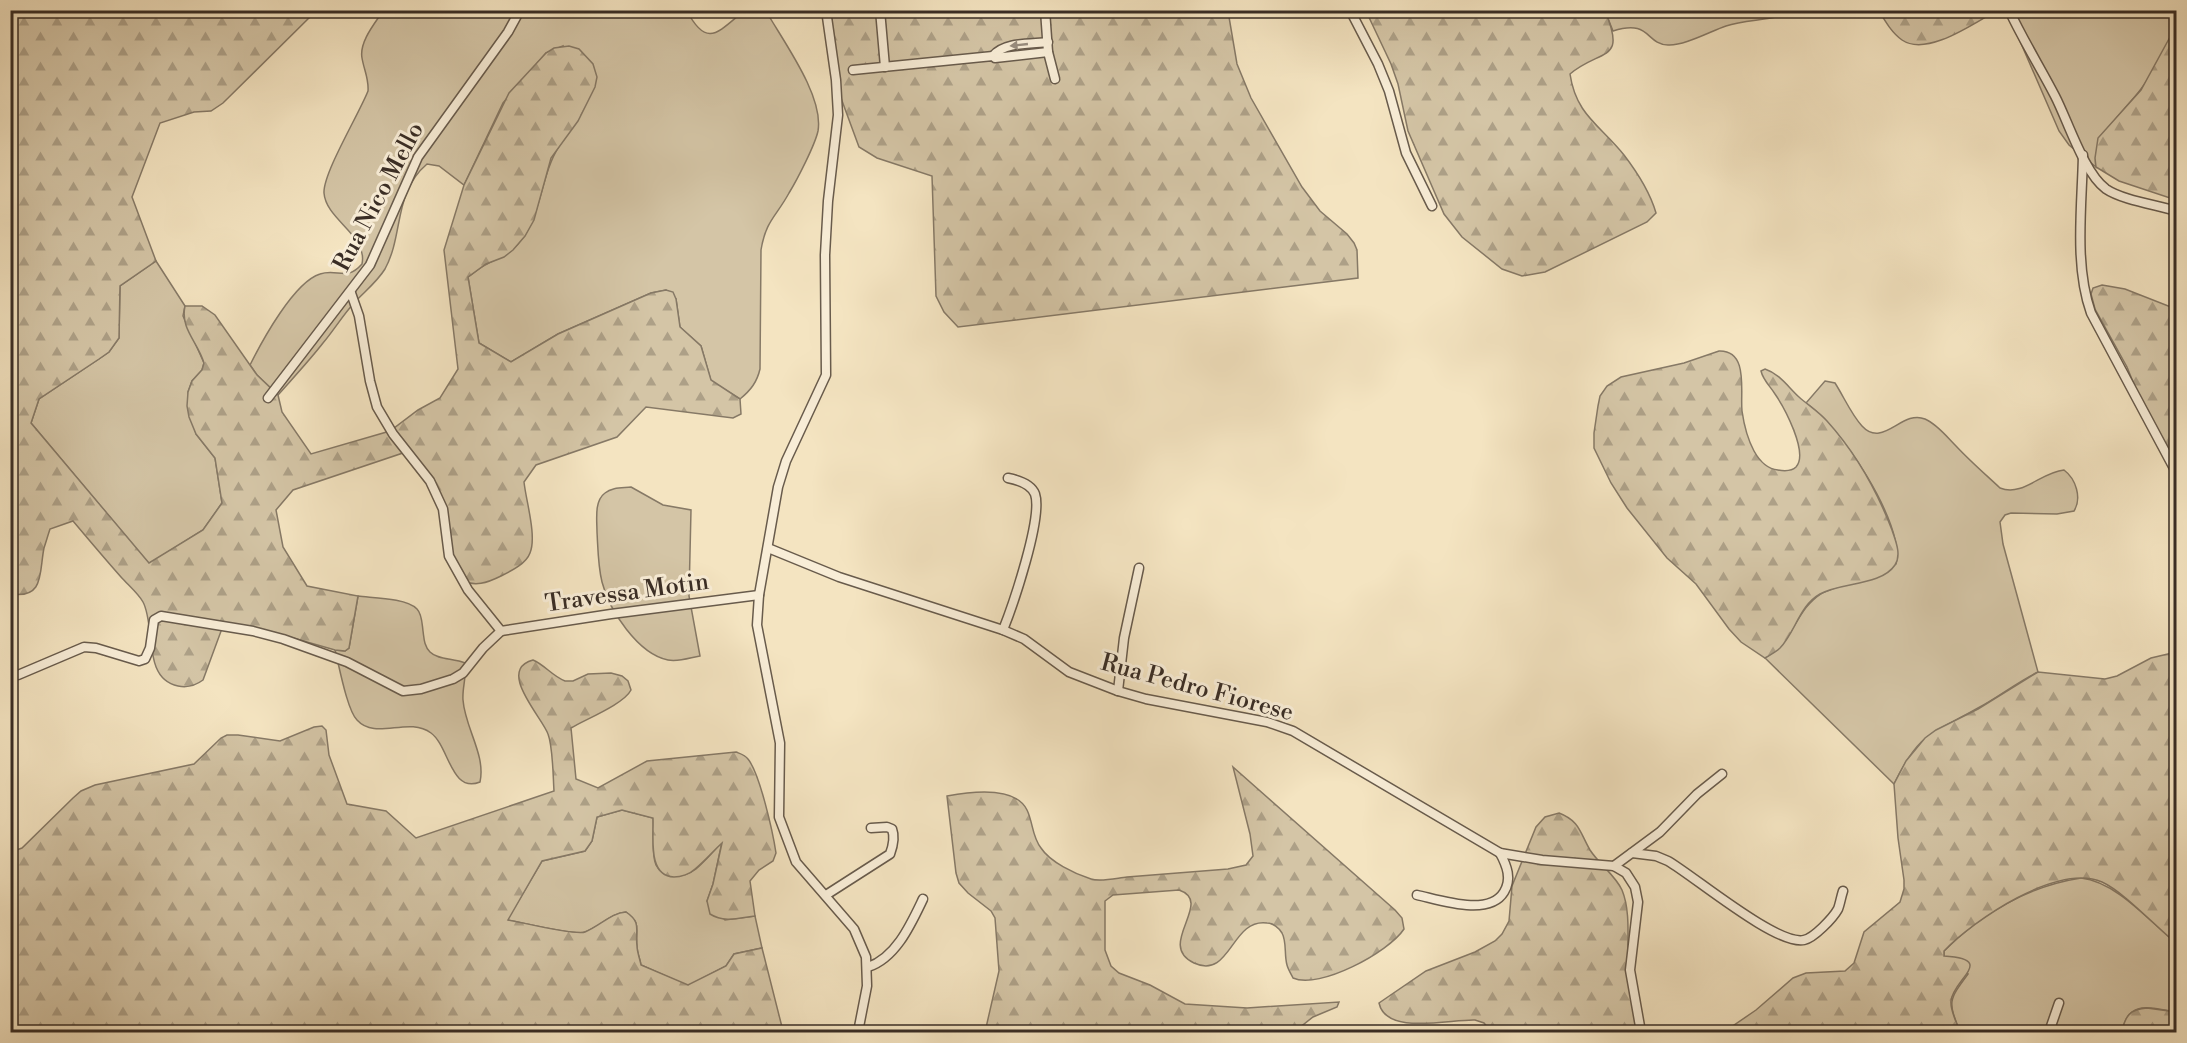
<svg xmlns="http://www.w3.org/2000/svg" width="2187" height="1043" font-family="'Libre Bodoni',serif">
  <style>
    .green { fill: #d4c5a6; stroke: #867966; stroke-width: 1.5 }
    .forest { fill: url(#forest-firs); stroke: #867966; stroke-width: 1.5 }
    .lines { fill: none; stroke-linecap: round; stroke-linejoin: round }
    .minor-casing { stroke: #685b4c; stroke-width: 11 }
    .minor { stroke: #f8edd7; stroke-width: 8 }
    .oneway { fill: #988d7e }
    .labels { text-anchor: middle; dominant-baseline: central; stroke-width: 6; stroke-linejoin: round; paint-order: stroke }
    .street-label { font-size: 24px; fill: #392d25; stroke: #f8edd7 }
  </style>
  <defs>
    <pattern id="forest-firs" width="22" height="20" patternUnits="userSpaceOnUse" patternTransform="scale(1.5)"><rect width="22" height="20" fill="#d4c5a6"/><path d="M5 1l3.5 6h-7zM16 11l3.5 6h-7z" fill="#ada087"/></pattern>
  </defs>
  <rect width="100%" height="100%" fill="#f4e4c1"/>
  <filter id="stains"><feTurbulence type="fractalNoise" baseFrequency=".00333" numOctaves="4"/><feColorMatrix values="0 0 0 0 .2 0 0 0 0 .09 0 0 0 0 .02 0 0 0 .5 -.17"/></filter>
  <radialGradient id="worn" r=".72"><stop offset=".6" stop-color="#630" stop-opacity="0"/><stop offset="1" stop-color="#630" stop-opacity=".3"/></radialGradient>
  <!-- green -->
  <g class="green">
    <path d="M383 11H687C707 49 718 32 744 11H766C783 41 824 96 818 131 815 145 797 180 789 193 776 217 766 220 761 250L760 369C757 382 751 390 740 399L711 381 701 346 680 327 676 299 666 290 651 293 558 334 511 362 479 343 468 277C474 273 480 267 487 264 496 259 504 257 512 250 543 222 538 180 559 146L563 46 546 53 503 103 464 185 439 166 427 164C393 193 404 234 385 269 377 282 364 292 354 303 343 315 334 330 323 343 309 361 293 378 278 395L257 375 250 365C262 341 294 282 320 274 338 268 346 282 362 264 368 235 326 220 324 193 323 173 359 114 368 91 369 79 364 70 362 58 359 42 375 23 383 11Z"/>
    <path d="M1605 11H1795C1774 21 1748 19 1726 26 1711 31 1684 46 1668 45 1645 44 1651 19 1613 31Z"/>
    <path d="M2007 11H2176C2176 38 2158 67 2141 89 2125 111 2091 137 2096 167L2069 145 2059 131Z"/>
    <polygon points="156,261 185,306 183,316 204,363 202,370 192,381 188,392 196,434 215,458 222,503 203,530 149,564 31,423 39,399 99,359 109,352 119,338 120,286"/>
    <path d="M1825 381 1835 383C1844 397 1851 414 1862 426 1883 449 1902 409 1925 419 1937 424 1947 437 1956 446 1970 461 1985 474 2000 488 2023 497 2041 472 2064 470 2076 479 2082 498 2074 511L2057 514 2011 513 2005 515 2000 522 2003 544 2038 672C2017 682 1999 697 1978 708 1931 735 1920 731 1894 784L1765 658C1796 639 1794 611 1822 593L1896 564C1906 524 1839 425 1806 403Z"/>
    <path d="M631 487 663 505 691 510 689 596 700 656C689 658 679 662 668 660 638 654 609 610 602 582 598 566 598 549 597 532 597 520 594 501 605 493 612 487 622 488 631 487Z"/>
    <path d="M358 596C373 598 406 598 417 609 422 614 422 623 423 631 424 638 424 646 430 652 438 660 454 658 465 663 467 676 462 688 463 700 465 728 486 755 480 782 451 794 449 746 431 733 408 716 376 741 357 720 347 710 339 665 335 650L345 651 349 648Z"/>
    <path d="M622 810 653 818C654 830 651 854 656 865 663 880 684 878 696 869 705 861 714 851 722 842L713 884 707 901 725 920 755 916 762 948 734 954 726 966 688 986 641 965C640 959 637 952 637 946 635 929 642 923 626 912 611 913 600 927 585 932 575 936 521 922 507 920L542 861 585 851 592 841 597 817Z"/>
    <path d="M2081 878C2117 882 2149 921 2176 943V1012C2150 1008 2128 999 2122 1032H1960C1948 1001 1948 1001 1968 974L1944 956V951C1981 913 2029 886 2081 878Z"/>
  </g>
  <!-- forest -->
  <g class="forest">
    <path d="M10 11H316L223 103 211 111 194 112 160 123 132 197 156 261 120 286 119 338 109 352 99 359 39 399 31 423 149 563 203 530 222 503 215 458 196 434 189 417 187 406 188 392 192 381 202 370 204 363C198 342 180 329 185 306H202L215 315 257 375 278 395 282 412 311 454 390 431 418 410 440 398 458 369 444 250 464 185 509 93 546 53 554 48 569 46 579 49 593 64 597 77 595 87 578 121 551 158 534 220 525 236 513 250 504 257 486 264 468 277 479 343 511 362 558 334 651 293 666 290 673 292 676 299 680 327 701 346 711 380 740 399 741 414 733 418 646 407 617 437 536 465 524 482C526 501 537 536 530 553 526 564 511 571 501 576 487 583 475 587 461 580L428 474 409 451 293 490 276 510 283 547 307 586 358 596 349 648 345 651 335 650 272 632 224 623 203 680C195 686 188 688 178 686 142 679 156 626 143 602 138 593 128 585 121 577 105 559 89 540 73 521L50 529C48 535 46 542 44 548 39 572 45 599 11 594Z"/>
    <polygon points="822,11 1228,11 1237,64 1251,98 1302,187 1320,211 1347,234 1354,243 1357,250 1358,278 958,327 944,312 936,296 932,176 877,158 859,147 834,79"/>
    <path d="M1366 11H1605C1627 63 1601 48 1570 74 1576 115 1600 125 1624 155 1637 172 1650 192 1656 213L1647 222 1545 272 1522 276 1502 269 1462 237 1444 214 1408 131 1398 84 1391 64Z"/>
    <path d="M1879 11H1996C1974 23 1927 57 1902 40 1892 33 1885 21 1879 11Z"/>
    <polygon points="2176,26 2176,200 2119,181 2096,167 2095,158 2098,138 2141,90"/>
    <polygon points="2102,285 2125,289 2176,309 2176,479 2144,409 2127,367 2095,309 2091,294 2093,288"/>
    <path d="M1719 351C1749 350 1740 392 1742 411 1744 425 1747 438 1754 451 1759 460 1767 469 1778 470 1784 471 1792 471 1796 467 1809 453 1784 407 1775 394 1770 386 1763 380 1761 371L1765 369C1780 374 1788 387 1799 397 1808 405 1819 412 1827 421 1855 452 1877 491 1892 530 1895 540 1902 554 1895 565 1881 586 1841 582 1820 594 1799 606 1796 631 1780 648 1776 652 1770 655 1765 658L1741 642 1729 629 1696 584 1667 558 1627 508 1611 483 1594 448V433L1598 406 1600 396 1607 386 1621 377 1684 363Z"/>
    <path d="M2172 653H2176V943C2156 927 2124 892 2102 882 2057 863 1974 920 1944 951V956C1997 959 1953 979 1951 1001 1950 1011 1957 1023 1960 1032H1724L1756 1010 1793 978 1806 973 1845 971 1854 963 1864 932 1900 902 1904 889V880L1898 838 1894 784 1906 761 1925 738 1936 730 1978 709 2038 672 2105 679 2117 676 2151 658Z"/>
    <path d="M533 660C545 665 552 676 565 681H573L588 674 611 673 622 676 628 681 631 690C624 704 586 719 571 728L576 779 598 788 647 761 736 752C741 754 745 755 748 759 760 774 773 833 776 853L773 861 759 870 750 881 755 916C739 918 724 923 710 914L707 901 713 884 722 843C713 851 705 861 695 869 690 874 681 877 674 877 647 876 654 836 653 818L622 810 597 817 592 841 585 851 542 861 508 920C521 922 576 936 585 932 600 926 611 913 626 912 642 923 635 929 637 946 637 952 640 959 641 965L688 985 726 966 734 954 762 948 782 1027 823 1032H11V852L22 848 73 798 81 791 95 785 194 764 221 738 227 735H238L280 741 314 727 322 726 326 730 329 755 347 804 386 811 416 838 554 791C553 776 553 747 548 734 542 717 496 670 533 660Z"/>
    <path d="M1233 767 1395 910 1402 918 1404 929C1389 952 1319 990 1293 978 1291 974 1288 969 1287 965 1284 955 1287 942 1282 933 1279 928 1273 923 1267 923 1231 918 1231 980 1194 963 1155 945 1215 902 1179 890L1113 895 1105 901V950L1111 966 1119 973 1150 985 1185 1004 1247 1008 1339 1002 1337 1007 1313 1017 1294 1032H1144L1132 1028 1120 1032H985L999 971 995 918 991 911 968 893 959 883 956 873 947 796C969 792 1015 785 1027 810 1033 822 1032 837 1041 848 1050 862 1075 874 1091 879 1101 882 1117 878 1127 877 1161 874 1194 872 1228 869L1246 865 1253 856 1250 834Z"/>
    <path d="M1559 813C1580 821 1580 833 1590 850 1599 864 1615 875 1622 890 1631 912 1627 940 1628 964 1630 987 1634 1010 1638 1032H1491L1484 1023 1475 1020C1450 1019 1386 1036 1379 1003L1426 971 1475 952 1495 941 1502 934 1509 921 1512 886 1536 827 1545 817Z"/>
    <path d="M2147 1008 2176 1012V1032H2122C2125 1016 2130 1009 2147 1008Z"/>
  </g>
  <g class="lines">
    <defs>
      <g id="minor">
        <polyline points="826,10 836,80 838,115 828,201 825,255 826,375 786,461 778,487 759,595 757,625 780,743 779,817 796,862 854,929 866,957 867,986 858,1032"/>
        <polyline points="880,10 885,67"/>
        <polyline points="1045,10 1048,52 1055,79"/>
        <polyline points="1350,10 1378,64 1389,91 1406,153 1432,206"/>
        <path d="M2009 10C2023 40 2040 67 2055 96 2068 121 2084 173 2106 189 2122 200 2157 205 2176 211"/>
        <path d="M993 56C1004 42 1031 44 1048 42"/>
        <polyline points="853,70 993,56 995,58 1048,52"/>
        <path d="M2083 155C2082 206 2074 265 2091 313L2176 472"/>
        <polyline points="351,293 359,316 370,381 377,407 393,434 430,481 443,509 449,556 468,590 501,631"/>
        <polyline points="268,398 370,265 418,157 508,32 520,10"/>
        <polyline points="768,548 839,577 1003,630 1024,639 1069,672 1118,691 1146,699 1267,722 1293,731 1500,853 1542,860 1614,866 1626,873 1635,887 1638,902 1630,970 1641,1032"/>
        <path d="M1003 630C1013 605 1043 517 1035 494 1031 484 1018 480 1008 478"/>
        <polyline points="501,631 611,614 759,595"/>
        <polyline points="10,675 18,675 84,647 96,648 139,661 145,659 150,648 154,620 161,616 253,631 283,639 347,662 403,691 421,689 453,679 463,673 483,648 501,631"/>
        <polyline points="1118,691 1124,638 1139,568"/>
        <path d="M1632 853 1656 856 1668 861C1694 876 1777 946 1804 940 1814 938 1833 918 1838 909 1840 904 1841 897 1843 891"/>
        <polyline points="1614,866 1660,832 1697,794 1722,774"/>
        <path d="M826 895 890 854C893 846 895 837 892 829L887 827 871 828"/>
        <path d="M1417 895C1440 900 1489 917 1504 892 1512 879 1507 866 1500 853"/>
        <path d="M868 967C896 958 911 924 923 899"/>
        <polyline points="2049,1032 2059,1003"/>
      </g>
    </defs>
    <!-- minor casing -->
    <use href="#minor" class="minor-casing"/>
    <!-- minor -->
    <use href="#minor" class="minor"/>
  </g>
  <!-- one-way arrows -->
  <defs><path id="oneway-solid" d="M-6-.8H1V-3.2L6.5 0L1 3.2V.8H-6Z" transform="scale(1.5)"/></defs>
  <use class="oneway" href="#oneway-solid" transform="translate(1019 45) rotate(174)"/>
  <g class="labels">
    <!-- street labels -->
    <g class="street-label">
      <text transform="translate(379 197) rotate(-62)">Rua Nico Mello</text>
      <text transform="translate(627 593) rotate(-8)">Travessa Motin</text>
      <text transform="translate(1197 688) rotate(15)">Rua Pedro Fiorese</text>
    </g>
  </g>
  <!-- margin -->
  <rect width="2187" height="1043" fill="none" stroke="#f4e4c1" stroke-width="36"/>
  <rect x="12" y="12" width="2163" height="1019" fill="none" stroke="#392d25" stroke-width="3"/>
  <rect x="18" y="18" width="2151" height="1007" fill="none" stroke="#392d25" stroke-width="1.5"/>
  <rect width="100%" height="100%" filter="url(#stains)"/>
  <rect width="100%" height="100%" fill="url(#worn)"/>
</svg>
